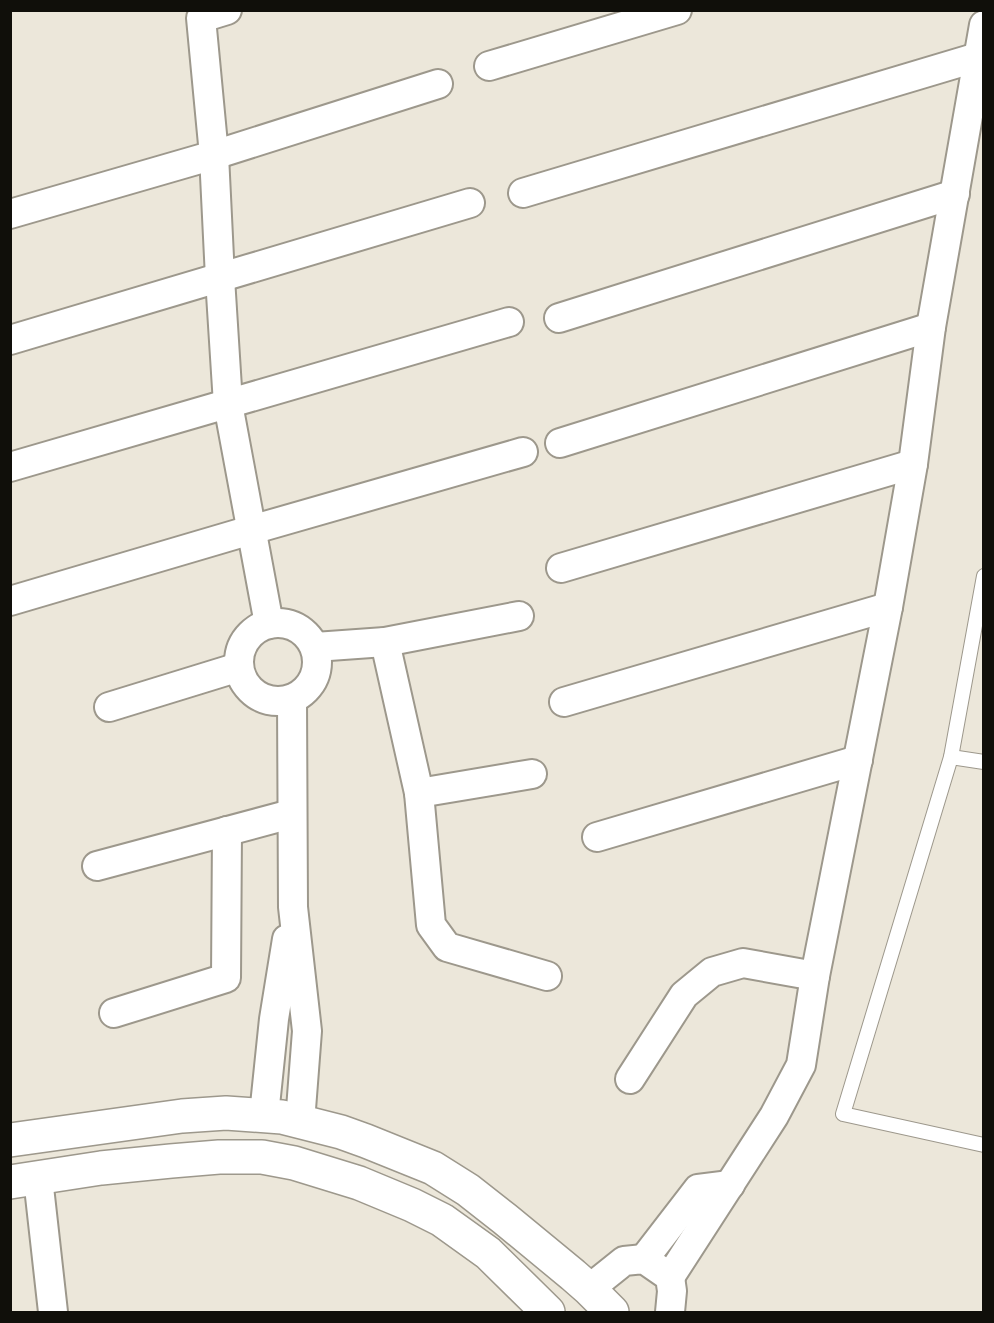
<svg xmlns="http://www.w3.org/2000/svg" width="994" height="1323" font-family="'Space Grotesk',sans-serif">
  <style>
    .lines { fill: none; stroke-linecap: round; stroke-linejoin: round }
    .service-casing { stroke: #9d988c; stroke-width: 16 }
    .minor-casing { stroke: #9d988c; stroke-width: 32 }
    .secondary-casing { stroke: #9d988c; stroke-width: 36 }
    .service { stroke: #fff; stroke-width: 14 }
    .minor { stroke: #fff; stroke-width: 28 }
    .secondary { stroke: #fff; stroke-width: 33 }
  </style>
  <rect width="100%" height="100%" fill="#ece7da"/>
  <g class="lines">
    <defs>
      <g id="service">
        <polyline points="984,576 951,757 843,1114 984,1145"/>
        <polyline points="951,757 984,762"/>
      </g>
      <g id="minor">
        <polyline points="227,10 201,18 214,155 220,278 228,404 269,624"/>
        <polyline points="489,66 677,10"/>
        <polyline points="523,193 978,57"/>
        <polyline points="10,214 214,155 438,84"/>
        <polyline points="559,318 955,194"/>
        <polyline points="10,340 470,203"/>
        <polyline points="560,443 931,327"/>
        <polyline points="10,467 509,322"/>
        <polyline points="561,568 913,464"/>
        <polyline points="10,601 251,530 523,452"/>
        <circle cx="278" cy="662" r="39"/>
        <polyline points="385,642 419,793 431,925 447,947 547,976"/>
        <polyline points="315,647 385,642 519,616"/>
        <polyline points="292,699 293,907 307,1031 300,1122"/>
        <polyline points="564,702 888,607"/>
        <polyline points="109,707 239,667"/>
        <polyline points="419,793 532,774"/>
        <polyline points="597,837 858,760"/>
        <polyline points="97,866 291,814"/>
        <polyline points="114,1013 226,978 227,831"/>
        <polyline points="630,1079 684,995 712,972 743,963 815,976"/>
        <polyline points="264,1115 274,1019 287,939"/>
        <polyline points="38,1178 53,1312"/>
        <polyline points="644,1259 698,1189 730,1185"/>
        <polyline points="670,1277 774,1116 801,1065 815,976 888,607 913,464 931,327 984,25"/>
        <polyline points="589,1289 624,1261 644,1259 670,1277 672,1291 670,1312"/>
      </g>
      <g id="secondary">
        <polyline points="10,1140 182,1116 226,1113 282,1117 341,1132 366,1141 433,1168 468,1190 505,1219 573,1275 589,1289 612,1312"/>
        <polyline points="10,1182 101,1168 171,1161 219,1157 262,1157 294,1163 359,1183 412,1205 442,1220 488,1253 548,1312"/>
      </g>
    </defs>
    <!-- service casing -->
    <use href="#service" class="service-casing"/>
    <!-- minor casing -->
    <use href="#minor" class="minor-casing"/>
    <!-- secondary casing -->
    <use href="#secondary" class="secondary-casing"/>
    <!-- service -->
    <use href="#service" class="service"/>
    <!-- minor -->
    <use href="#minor" class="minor"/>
    <!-- secondary -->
    <use href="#secondary" class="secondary"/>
  </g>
  <!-- border -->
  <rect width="994" height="1323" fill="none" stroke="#100f0a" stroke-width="24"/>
</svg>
